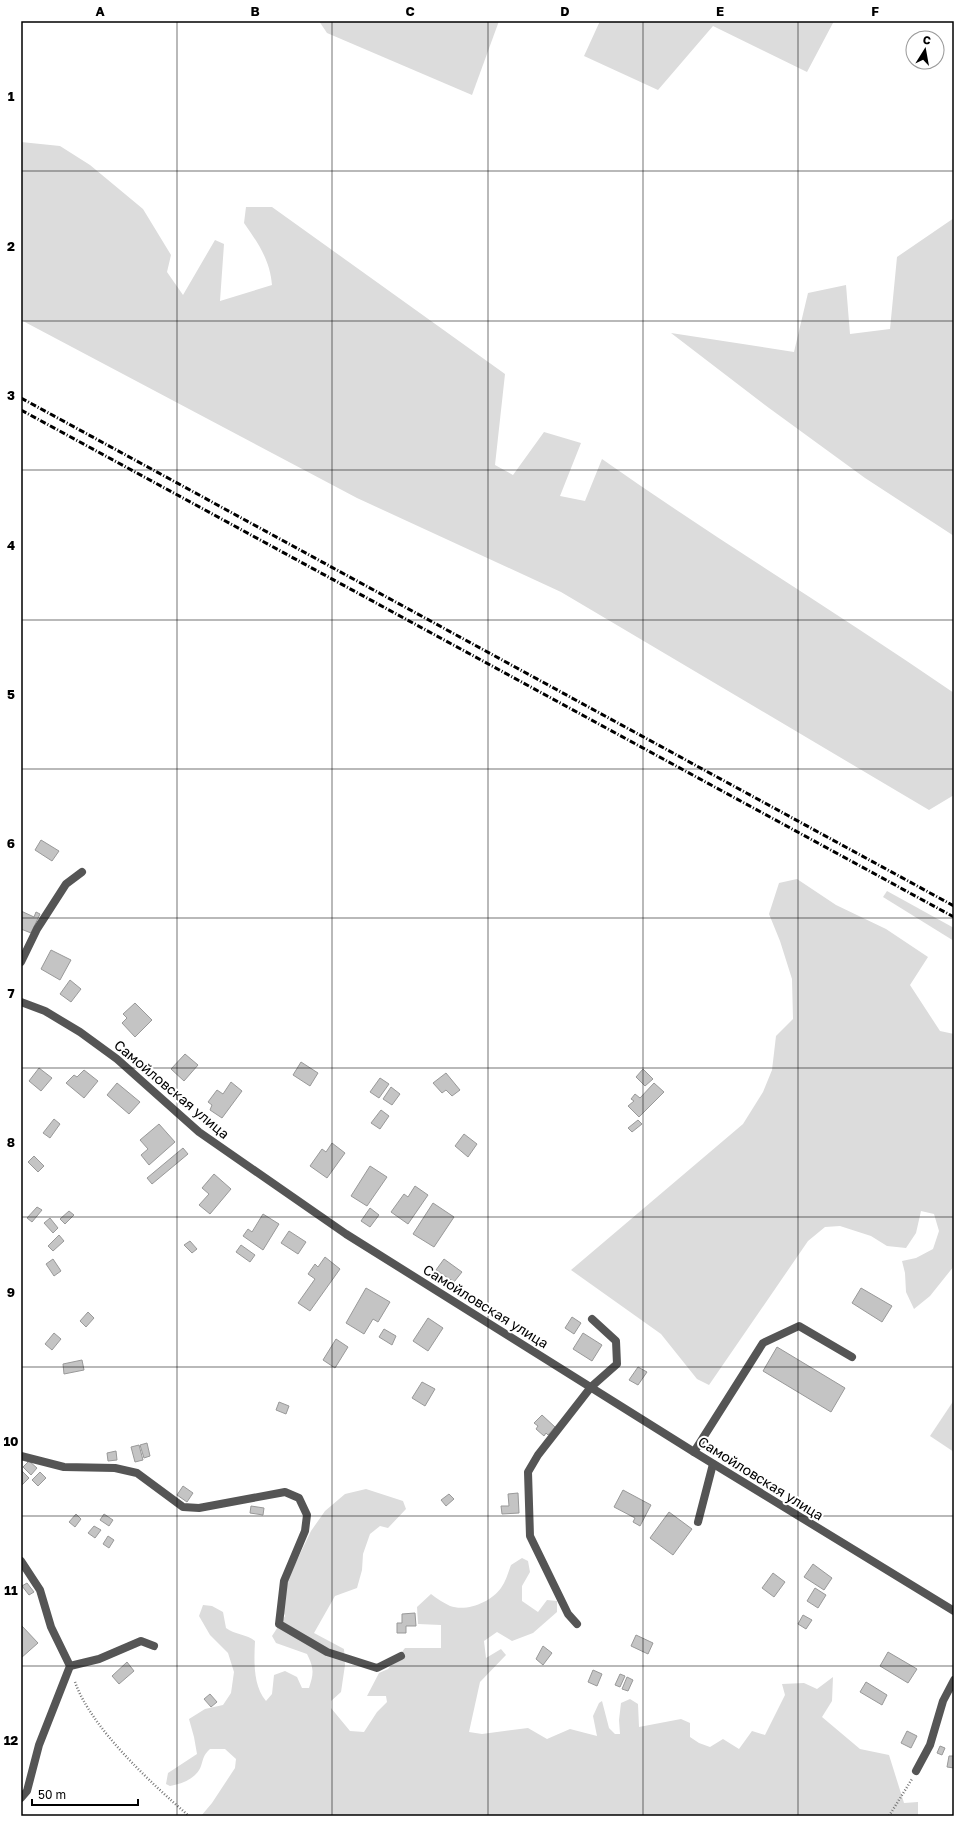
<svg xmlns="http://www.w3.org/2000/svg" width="975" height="1837" font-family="'Golos Text',sans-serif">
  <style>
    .green { fill: #dcdcdc }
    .building { fill: #c4c4c4; stroke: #999 }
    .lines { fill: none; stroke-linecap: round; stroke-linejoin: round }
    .path { stroke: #777; stroke-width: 2.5; stroke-dasharray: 1 2; stroke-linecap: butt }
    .service { stroke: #555; stroke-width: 8 }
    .minor { stroke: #555; stroke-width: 8 }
    .rail { stroke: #000; stroke-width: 3; stroke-dasharray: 6 2 1 2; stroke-linecap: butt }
    .grid { fill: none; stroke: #000; stroke-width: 1; stroke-opacity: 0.55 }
    .labels { text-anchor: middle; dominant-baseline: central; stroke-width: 4; stroke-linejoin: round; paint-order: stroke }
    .street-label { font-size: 14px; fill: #000; stroke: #fff }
    .neatline { fill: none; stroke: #000; stroke-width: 1.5 }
    .grid-label { font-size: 13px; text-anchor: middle; font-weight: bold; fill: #000 }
  </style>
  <rect width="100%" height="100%" fill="#fff"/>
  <!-- green -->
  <g class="green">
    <polygon points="319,21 499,21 472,95 327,33"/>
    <polygon points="600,21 834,21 807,72 713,26 658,90 584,56"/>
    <path d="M21 142 60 146 90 165 143 209 171 255 167 272 183 295 215 240 224 244 220 301 272 285C270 260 258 243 244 223L246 207H272L505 374 495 465 513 475 544 432 581 443 560 496 585 501 602 459C717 540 838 613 954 693V795L929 810 561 592 357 498 21 320Z"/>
    <polygon points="954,218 954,536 865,478 769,408 671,333 794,352 808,293 846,285 850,334 890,329 897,257"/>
    <polygon points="797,879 836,905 886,929 928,957 910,985 940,1031 954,1034 954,1266 930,1296 914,1309 906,1292 905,1273 902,1261 916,1258 933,1249 939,1231 934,1214 921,1211 916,1233 906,1248 887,1246 871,1236 840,1226 825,1227 808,1241 709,1385 697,1379 661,1334 571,1270 743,1124 763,1092 772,1070 776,1036 793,1019 792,979 780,941 769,914 779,883"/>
    <polygon points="887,891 954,928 954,941 883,897"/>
    <polygon points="954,1400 954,1452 930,1436"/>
    <path d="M366 1489 403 1501 406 1509 388 1528 380 1526 370 1534 363 1554 362 1570 357 1588 335 1596 314 1633 344 1649 345 1665 341 1692 331 1701V1708L350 1731 364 1732 377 1712 387 1702 386 1696H367L379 1673 388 1669 405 1648H441V1625L418 1624 417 1607 431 1594C437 1599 444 1603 450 1606 467 1612 491 1602 501 1588 506 1581 508 1573 511 1565L522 1558 528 1561 530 1572 522 1586V1601L538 1612 547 1600 557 1601V1612L533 1633 512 1641 497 1632 484 1641 486 1658 501 1649 506 1655 480 1682 469 1732 482 1734 528 1728 547 1739 570 1729 597 1736 593 1716 599 1703 602 1701 609 1728 615 1734H620L619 1720 621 1703 630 1699 638 1704 639 1727 681 1719 690 1723V1737L699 1743 710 1747 723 1739 739 1749 752 1731 765 1735 785 1695 782 1684 804 1683 817 1689 833 1677 832 1701 822 1717 860 1749 889 1755 904 1803 918 1802V1816H201L212 1803 235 1768 236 1759 225 1749H210C203 1756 204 1757 201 1766 197 1778 182 1784 170 1786L166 1784 168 1773 197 1754 194 1737 189 1719 205 1709 223 1705 231 1693 234 1672 228 1653 210 1635 199 1616 203 1605 212 1606 223 1612 226 1628C235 1635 247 1634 255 1641 254 1661 253 1686 266 1701L272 1694 274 1675 285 1671 297 1677 302 1688H309C314 1673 314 1668 307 1654L276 1643 272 1636 285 1616 280 1603 287 1581 311 1531 325 1511 345 1494Z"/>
  </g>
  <!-- building -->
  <g class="building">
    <polygon points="41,840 59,851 52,861 35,850"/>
    <polygon points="21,911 34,917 36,912 40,914 31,933 21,929"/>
    <polygon points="51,950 71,960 60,980 41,969"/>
    <polygon points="70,980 81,989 71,1002 60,994"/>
    <polygon points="135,1003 152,1020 135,1037 122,1023 127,1018 123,1014"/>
    <polygon points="185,1054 198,1065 184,1081 171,1069"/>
    <polygon points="301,1062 318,1073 310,1086 293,1075"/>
    <polygon points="39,1068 52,1078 41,1091 29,1081"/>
    <polygon points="643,1069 653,1079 645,1086 636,1077"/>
    <polygon points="84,1070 98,1081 84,1098 66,1083 74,1075 77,1077"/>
    <polygon points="446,1073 460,1090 452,1096 446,1090 442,1093 433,1083"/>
    <polygon points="380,1078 389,1084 379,1098 370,1092"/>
    <polygon points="231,1082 242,1091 222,1118 210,1110 212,1105 208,1102 217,1090 223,1094"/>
    <polygon points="117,1083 140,1102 129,1114 107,1095"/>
    <polygon points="654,1083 664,1092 639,1117 628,1106 634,1101 631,1099 635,1094 640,1098"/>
    <polygon points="391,1087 400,1094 392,1105 383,1099"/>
    <polygon points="381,1110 389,1116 380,1129 371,1123"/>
    <polygon points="54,1119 60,1124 50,1138 43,1133"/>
    <polygon points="638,1120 642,1124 632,1132 628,1128"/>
    <polygon points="159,1124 175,1142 149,1165 141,1155 148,1149 140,1140"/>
    <polygon points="464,1134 477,1144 468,1157 455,1146"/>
    <polygon points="332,1143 345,1153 327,1178 310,1166 322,1149 326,1152"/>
    <polygon points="183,1148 188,1154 152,1184 147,1178"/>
    <polygon points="34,1156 44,1166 38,1172 28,1162"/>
    <polygon points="370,1166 387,1177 367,1206 351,1196"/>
    <polygon points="214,1174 231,1189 210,1214 199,1205 209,1194 202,1188"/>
    <polygon points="415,1186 428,1195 408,1224 391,1212 404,1194 408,1197"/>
    <polygon points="433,1203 454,1217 434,1247 413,1234"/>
    <polygon points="37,1207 42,1210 32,1222 27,1218"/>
    <polygon points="370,1208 379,1215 370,1227 361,1221"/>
    <polygon points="69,1211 74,1215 65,1224 60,1219"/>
    <polygon points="263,1214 279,1224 263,1250 243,1236 248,1229 252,1232"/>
    <polygon points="50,1218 58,1228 53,1233 44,1223"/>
    <polygon points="289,1231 306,1242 298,1254 281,1243"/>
    <polygon points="59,1235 64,1241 53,1251 48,1246"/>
    <polygon points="190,1241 197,1249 192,1253 184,1245"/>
    <polygon points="241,1245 255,1255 250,1262 236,1252"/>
    <polygon points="325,1257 340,1269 310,1311 298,1303 315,1279 308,1274 315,1264 318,1267"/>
    <polygon points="53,1259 61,1271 54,1276 46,1264"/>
    <polygon points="444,1259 462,1272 454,1282 436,1270"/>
    <polygon points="366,1288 390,1302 378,1322 373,1319 364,1334 346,1323"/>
    <polygon points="861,1288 892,1306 882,1322 852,1303"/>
    <polygon points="88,1312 94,1318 86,1327 80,1321"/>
    <polygon points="572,1317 581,1323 574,1334 565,1328"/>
    <polygon points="428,1318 443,1328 428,1351 413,1341"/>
    <polygon points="384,1329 396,1336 392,1345 379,1337"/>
    <polygon points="54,1333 61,1339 52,1350 45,1344"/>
    <polygon points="583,1333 602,1345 592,1361 573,1349"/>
    <polygon points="336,1339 348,1347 335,1368 323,1360"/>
    <polygon points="777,1347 845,1388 831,1412 763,1371"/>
    <polygon points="82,1360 84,1370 64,1374 63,1364"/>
    <polygon points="638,1367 647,1372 638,1385 629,1380"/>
    <polygon points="422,1382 435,1389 425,1406 412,1398"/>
    <polygon points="279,1402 289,1406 286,1414 276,1410"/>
    <polygon points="542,1415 555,1427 548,1435 546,1433 544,1436 536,1429 538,1426 534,1423"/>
    <polygon points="147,1443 150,1456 144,1458 140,1445"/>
    <polygon points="139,1445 143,1460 135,1462 131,1447"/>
    <polygon points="116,1451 117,1460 108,1461 107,1453"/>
    <polygon points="29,1461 37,1468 31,1475 23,1467"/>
    <polygon points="21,1470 29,1478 22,1485 21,1484"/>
    <polygon points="40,1472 46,1478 38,1486 32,1480"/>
    <polygon points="183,1486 193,1493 187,1502 177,1495"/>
    <polygon points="623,1490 651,1505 640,1526 633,1522 635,1518 614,1507"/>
    <polygon points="518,1493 519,1513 502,1514 501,1506 509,1506 508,1494"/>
    <polygon points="449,1494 454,1499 446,1506 441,1500"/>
    <polygon points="251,1506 264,1508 263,1515 250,1513"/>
    <polygon points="669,1512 692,1529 673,1555 650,1538"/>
    <polygon points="76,1514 81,1519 75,1527 69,1522"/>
    <polygon points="104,1514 113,1520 109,1526 100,1520"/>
    <polygon points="94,1526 101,1530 95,1538 88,1533"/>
    <polygon points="108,1536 114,1540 109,1548 103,1544"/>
    <polygon points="813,1564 832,1578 824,1590 804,1577"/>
    <polygon points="773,1573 785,1582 774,1597 762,1588"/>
    <polygon points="27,1583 34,1592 29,1595 22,1586"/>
    <polygon points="815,1588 826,1595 818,1608 807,1601"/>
    <polygon points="415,1613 416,1626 406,1626 406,1633 397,1633 397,1623 402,1623 402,1614"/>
    <polygon points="803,1615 812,1620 806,1629 798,1624"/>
    <polygon points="22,1626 38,1643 21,1658 21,1627"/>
    <polygon points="636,1635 653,1643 648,1654 631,1646"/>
    <polygon points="543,1646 552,1653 543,1665 536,1659"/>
    <polygon points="888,1652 917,1669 908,1683 880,1666"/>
    <polygon points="127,1662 134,1671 119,1684 112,1676"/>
    <polygon points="593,1670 602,1674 597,1686 588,1682"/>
    <polygon points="620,1674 625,1676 620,1687 615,1685"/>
    <polygon points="627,1677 633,1680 628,1691 622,1689"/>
    <polygon points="866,1682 887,1695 882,1705 860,1692"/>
    <polygon points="210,1694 217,1702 211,1707 204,1699"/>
    <polygon points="907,1731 917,1736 911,1748 901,1743"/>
    <polygon points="940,1746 945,1748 942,1755 937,1753"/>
    <polygon points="949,1756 954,1756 954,1768 947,1767"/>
  </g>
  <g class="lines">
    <!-- path -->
    <g class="path">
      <path d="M75 1682C91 1728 152 1784 189 1816"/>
      <polyline points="889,1816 912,1779"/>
    </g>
    <!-- service -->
    <g class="service">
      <polyline points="21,962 37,929 66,884 82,872"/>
      <polyline points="694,1452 763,1343 799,1326 852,1357"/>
      <polyline points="21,1456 64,1467 115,1468 137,1473 183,1507 199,1508 285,1492 299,1498 307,1515 305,1531 284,1581 279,1624 327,1652 377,1668 401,1656"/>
      <polyline points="698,1522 713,1464"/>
      <polyline points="21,1561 40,1590 51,1627 70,1666 39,1745 27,1791 21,1798"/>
      <polyline points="577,1624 568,1614 530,1536 528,1472 538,1455 591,1387 617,1364 616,1341 592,1319"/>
      <polyline points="70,1666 99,1659 141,1641 154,1646"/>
      <polyline points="916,1771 930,1745 943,1701 954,1680"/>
    </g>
    <!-- minor -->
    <polyline class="minor" points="21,1002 45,1011 80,1032 117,1059 199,1132 346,1234 694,1452 954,1611"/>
    <!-- rail -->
    <g class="rail">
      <polyline points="21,398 954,906"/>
      <polyline points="21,410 954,917"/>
    </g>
  </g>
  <!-- grid -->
  <path class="grid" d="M177 21V1816M332 21V1816M488 21V1816M643 21V1816M798 21V1816M21 171H954M21 321H954M21 470H954M21 620H954M21 769H954M21 918H954M21 1068H954M21 1217H954M21 1367H954M21 1516H954M21 1666H954"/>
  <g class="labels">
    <!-- street labels -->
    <g class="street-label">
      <text transform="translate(172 1089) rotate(40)">Самойловская улица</text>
      <text transform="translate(486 1306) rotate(32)">Самойловская улица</text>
      <text transform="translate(761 1478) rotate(32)">Самойловская улица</text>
    </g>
  </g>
  <!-- border -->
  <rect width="975" height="1837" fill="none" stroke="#ffffff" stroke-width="44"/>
  <!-- north arrow -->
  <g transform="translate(925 50) rotate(11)"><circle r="19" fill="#ffffff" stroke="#999999"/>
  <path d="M0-3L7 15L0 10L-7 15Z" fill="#000000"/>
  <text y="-6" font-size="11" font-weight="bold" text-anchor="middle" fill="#000000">С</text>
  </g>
  <!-- scale -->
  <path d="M32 1799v6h106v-6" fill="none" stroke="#000000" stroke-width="2"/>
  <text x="38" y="1799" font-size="12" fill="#000000" stroke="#ffffff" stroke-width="3" paint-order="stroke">50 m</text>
  <rect x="22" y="22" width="931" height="1793" class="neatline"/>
  <g class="grid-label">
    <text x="100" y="16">A</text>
    <text x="255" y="16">B</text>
    <text x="410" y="16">C</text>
    <text x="565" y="16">D</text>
    <text x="720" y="16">E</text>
    <text x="875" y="16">F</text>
    <text x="11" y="101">1</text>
    <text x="11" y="251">2</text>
    <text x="11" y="400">3</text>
    <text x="11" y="550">4</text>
    <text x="11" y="699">5</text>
    <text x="11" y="848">6</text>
    <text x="11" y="998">7</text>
    <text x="11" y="1147">8</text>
    <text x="11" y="1297">9</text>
    <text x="11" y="1446">10</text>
    <text x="11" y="1595">11</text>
    <text x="11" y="1745">12</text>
  </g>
</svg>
